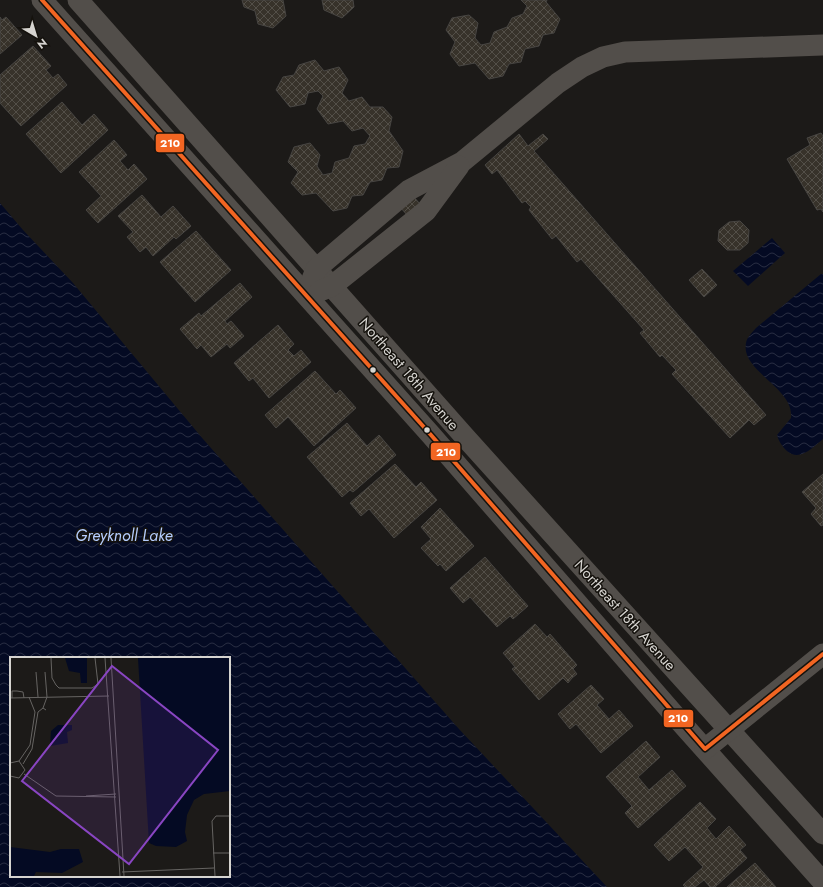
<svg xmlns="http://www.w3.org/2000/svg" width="823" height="887" font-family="Jost,sans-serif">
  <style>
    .water { fill: url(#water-waves); fill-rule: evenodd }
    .building { fill: url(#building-cross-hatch); stroke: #474542 }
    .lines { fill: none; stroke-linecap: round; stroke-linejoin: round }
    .minor { stroke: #524e4a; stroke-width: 21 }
    .bus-1-casing { stroke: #15120d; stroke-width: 7 }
    .bus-1 { stroke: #f26522; stroke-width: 4 }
    .bus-dot { fill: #d6d4d0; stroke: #15120d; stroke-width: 1.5 }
    .labels { text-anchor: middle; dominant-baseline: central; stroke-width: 3; stroke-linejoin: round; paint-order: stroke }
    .street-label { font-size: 15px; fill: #d6d4d0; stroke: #15120d }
    .water-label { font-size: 16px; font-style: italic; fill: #b4ccfd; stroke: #15120d }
    .inset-road { fill: none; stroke: #666462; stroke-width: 1 }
    .view { fill: #8945c2; fill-opacity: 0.15; stroke: #8945c2; stroke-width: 2 }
    .inset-edge { fill: none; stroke: #d6d4d0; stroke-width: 2 }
    .line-badge { stroke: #15120d; stroke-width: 1.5 }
    .badge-label { font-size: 11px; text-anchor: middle; font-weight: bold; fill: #fff }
  </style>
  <defs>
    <pattern id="water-waves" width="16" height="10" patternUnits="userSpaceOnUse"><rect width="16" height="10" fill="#040a23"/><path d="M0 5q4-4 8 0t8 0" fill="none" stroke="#282d42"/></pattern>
    <pattern id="building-cross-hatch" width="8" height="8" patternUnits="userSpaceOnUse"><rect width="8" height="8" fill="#37322a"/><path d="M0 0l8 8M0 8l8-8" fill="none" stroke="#534f48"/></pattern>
  </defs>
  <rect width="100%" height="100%" fill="#1c1a18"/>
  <!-- water -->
  <g class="water">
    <path d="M0 203 23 230 73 283 203 439 459 729 607 887H0ZM11 658H229V876H11Z"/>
    <polygon points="772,238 785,253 748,286 733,271"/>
    <path d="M821 274H823V439C813 447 800 462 787 451 782 446 779 442 777 435L791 418C795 388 740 371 746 343 747 337 752 333 756 328Z"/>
  </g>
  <!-- building -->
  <g class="building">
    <polygon points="242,0 283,0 286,16 273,28 258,24 255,11 244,7"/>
    <polygon points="322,0 353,0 354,7 342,18 324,10"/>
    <polygon points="521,0 547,0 546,2 560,19 554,33 543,35 539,46 525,49 521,62 509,64 503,76 489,79 475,63 459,66 450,54 455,42 446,30 452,18 469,15 478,23 475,38 481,45 490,43 494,32 507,27 512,18 523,14 527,6"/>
    <polygon points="0,17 2,20 6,17 22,35 0,54"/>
    <polygon points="33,46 51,66 46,70 53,78 58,74 67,85 21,126 0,103 0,75"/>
    <polygon points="315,60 324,71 339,67 348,80 342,93 349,101 362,97 370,107 383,107 392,117 389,131 403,151 399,167 387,168 382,180 370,182 363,195 352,196 347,208 333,211 316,193 302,195 291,183 298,172 288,162 294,147 310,143 320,155 317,166 323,175 332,173 335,162 349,158 354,146 365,144 370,136 363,128 352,131 343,121 328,124 317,109 323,96 318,91 308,93 305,104 290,107 276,90 283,77 294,75 299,65"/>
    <polygon points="62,102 82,125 94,114 108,130 61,173 26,134"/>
    <polygon points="821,133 823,136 823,212 821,209 817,210 787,159 810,145 807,138"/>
    <polygon points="519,134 528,146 543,134 548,139 534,151 766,415 754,425 749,420 730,438 672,374 676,370 662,355 660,357 640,333 644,330 581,259 577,262 556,236 552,239 529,210 531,207 525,201 522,203 497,170 492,174 485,165"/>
    <polygon points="114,140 127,155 120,161 128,170 134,164 147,179 98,223 86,210 101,196 79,172"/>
    <polygon points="142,195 161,217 173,206 191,226 176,239 174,237 153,256 146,247 140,252 127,237 133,232 118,216"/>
    <polygon points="413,196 421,205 408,216 400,207"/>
    <polygon points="740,221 749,230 748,243 740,250 727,250 718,241 719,230 729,222"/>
    <polygon points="196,231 231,270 195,302 160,262"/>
    <polygon points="702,269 717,285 704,297 689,280"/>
    <polygon points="240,283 252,297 225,321 227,324 231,321 244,336 230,348 227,344 211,357 201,345 197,349 180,329 199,313 201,316"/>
    <polygon points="278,325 294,344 288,350 294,356 301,350 311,362 269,398 253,378 249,381 234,363"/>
    <polygon points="315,371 336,394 340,390 356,408 314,446 288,417 276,428 265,415"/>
    <polygon points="347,423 367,446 379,435 396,455 353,492 350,490 342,497 307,457"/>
    <polygon points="395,464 416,487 421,482 437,500 394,538 369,509 361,516 350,503"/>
    <polygon points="823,474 823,525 821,526 811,514 816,508 802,492"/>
    <polygon points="440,508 474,546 446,571 440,564 438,566 421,548 431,539 421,527"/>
    <polygon points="485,557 528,606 513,619 510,616 497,627 470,597 463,603 450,588"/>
    <polygon points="535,624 547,637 550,634 577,665 573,669 577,674 572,678 568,683 563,678 539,700 512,669 515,667 503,653"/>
    <polygon points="591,685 604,699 597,705 609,719 619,710 633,726 601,753 576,724 570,729 558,714"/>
    <polygon points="646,741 660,757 638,777 649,790 672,770 686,786 638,828 625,813 632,806 606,777"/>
    <polygon points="700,802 716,819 707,828 716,839 729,826 746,845 740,850 747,858 715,887 710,887 704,880 695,887 685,887 683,885 703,867 685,847 669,861 654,845"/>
    <polygon points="755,863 776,887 727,887"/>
  </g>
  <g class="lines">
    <!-- minor -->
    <g class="minor">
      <polyline points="42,0 431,435 684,726 823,882"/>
      <polyline points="78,0 465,437 823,834"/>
      <polyline points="311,282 316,269 409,190 462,162 558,83 582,67 603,57 625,52 823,45"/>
      <polyline points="320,291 332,286 426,211 459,166"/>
      <polyline points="705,749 823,654"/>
    </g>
    <defs>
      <polyline id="bus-1" points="42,0 431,435 705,749 823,654"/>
    </defs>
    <!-- bus-1 casing -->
    <use href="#bus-1" class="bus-1-casing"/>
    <!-- bus-1 -->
    <use href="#bus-1" class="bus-1"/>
  </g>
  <!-- markers -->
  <g class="bus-dot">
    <circle cx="373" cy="370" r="3.5"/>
    <circle cx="427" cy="430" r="3.5"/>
  </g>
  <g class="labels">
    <!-- street labels -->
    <g class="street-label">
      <text transform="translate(409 374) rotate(49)">Northeast 18th Avenue</text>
      <text transform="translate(625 615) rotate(48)">Northeast 18th Avenue</text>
    </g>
    <!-- water labels -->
    <g class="water-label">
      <text x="124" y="535">Greyknoll Lake</text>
    </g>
  </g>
  <!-- overview -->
  <g transform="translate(10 657)">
    <rect width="220" height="220" fill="#1c1a18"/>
    <path d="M55 1H77V26H71L70 16 59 14ZM128 1H220V134L194 137 184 143 177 158 175 175 177 184 166 190 146 189 139 186ZM48 68H62V73L57 75 58 86 40 89 41 74ZM0 190 40 195 51 192H69L73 205 52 216 26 215 24 219H0Z" fill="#040a23"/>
    <path class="inset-road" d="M41 1 42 21 46 28 49 31H82L88 27 85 1M95 1 110 219M101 1 114 219M26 15 28 40M35 15 37 40 33 51 36 53M19 40 25 55M0 41 99 39M2 41V34H7L13 35 14 41M9 104 20 88 25 55M0 106 9 104 15 113 9 121 0 119M13 107 22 92 28 55 33 51M14 117 46 139 106 140M76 139 106 137M203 196H220M112 215 204 211M205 219 202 164 206 159H220"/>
    <path class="view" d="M102 9 208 93 119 207 12 124Z"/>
    <rect width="220" height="220" class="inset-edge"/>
  </g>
  <g class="line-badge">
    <rect x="155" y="133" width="30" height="20" rx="4" fill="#f26522"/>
    <rect x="430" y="442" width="31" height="19" rx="4" fill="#f26522"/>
    <rect x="663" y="709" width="31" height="19" rx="4" fill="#f26522"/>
  </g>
  <g class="badge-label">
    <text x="170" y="147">210</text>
    <text x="446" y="456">210</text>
    <text x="678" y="722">210</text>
  </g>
  <!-- north arrow -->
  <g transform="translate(36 36) rotate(142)" stroke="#15120d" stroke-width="3" paint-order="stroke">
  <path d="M0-3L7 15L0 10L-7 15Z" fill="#d6d4d0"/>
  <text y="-6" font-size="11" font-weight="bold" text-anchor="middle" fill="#d6d4d0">N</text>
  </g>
</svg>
